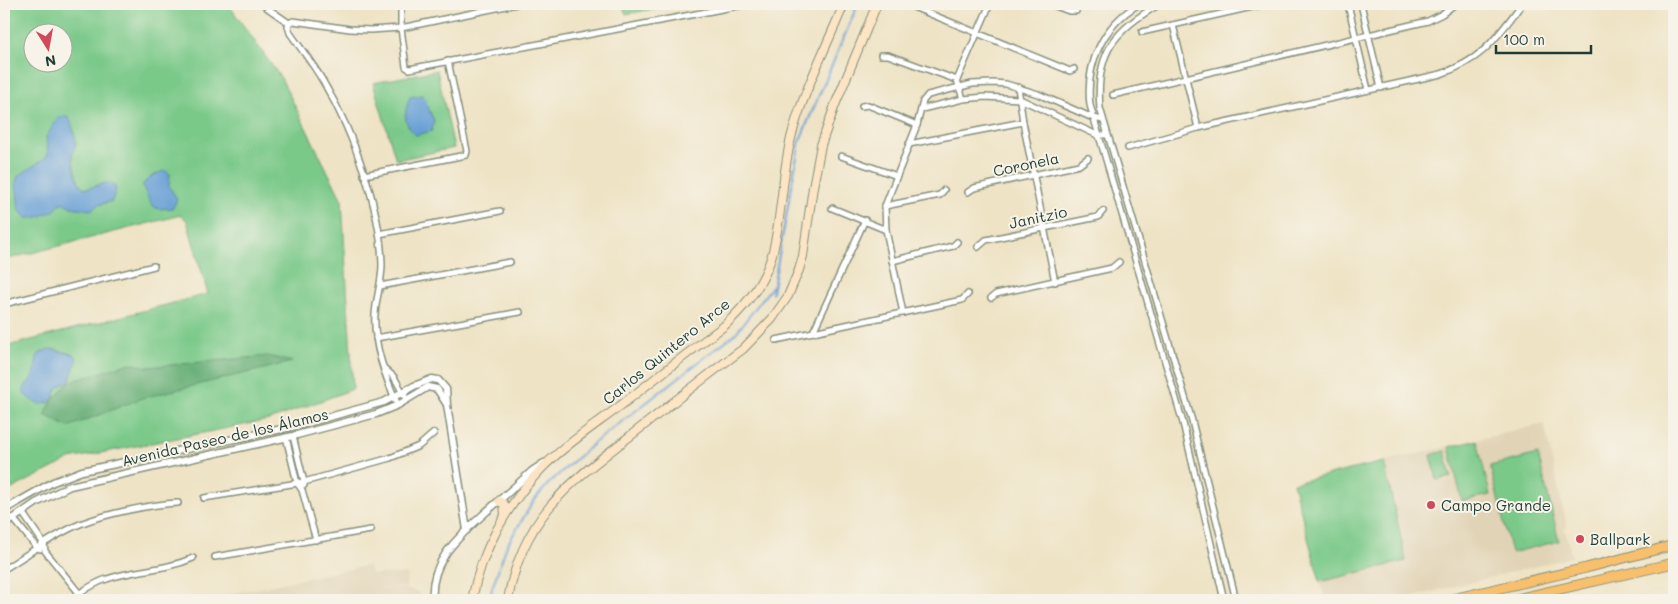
<svg xmlns="http://www.w3.org/2000/svg" width="1678" height="604" font-family="Mali,sans-serif">
  <style>
    .built { fill: #e1d3b5 }
    .green { fill: #7ac989; stroke: #4c835e; fill-rule: evenodd }
    .forest { fill: #63ad75; stroke: #417554 }
    .water { fill: #669fd5; stroke: #426e84 }
    .lines { fill: none; stroke-linecap: round; stroke-linejoin: round }
    .stream { stroke: #669fd5; stroke-width: 2 }
    .minor-casing { stroke: #86907c; stroke-width: 8 }
    .tertiary-casing { stroke: #86907c; stroke-width: 9 }
    .secondary-casing { stroke: #86907c; stroke-width: 10 }
    .primary-casing { stroke: #86907c; stroke-width: 11 }
    .minor { stroke: #fff; stroke-width: 5 }
    .tertiary { stroke: #fff; stroke-width: 6 }
    .secondary { stroke: #fce5c4; stroke-width: 8 }
    .primary { stroke: #f8bf6c; stroke-width: 9 }
    .poi-dot { fill: #d1495b; stroke: #f7f3e8; stroke-width: 2 }
    .labels { text-anchor: middle; dominant-baseline: central; stroke-width: 4; stroke-linejoin: round; paint-order: stroke }
    .street-label { font-size: 15px; fill: #1f3d34; stroke: #f7f3e8 }
    .poi-label { font-size: 15px; fill: #1f3d34; stroke: #f7f3e8; text-anchor: start }
  </style>
  <rect width="100%" height="100%" fill="#f7f3e8"/>
  <filter id="ink" filterUnits="userSpaceOnUse"><feTurbulence type="fractalNoise" baseFrequency=".02" numOctaves="2"/><feDisplacementMap in="SourceGraphic" scale="10" xChannelSelector="R" yChannelSelector="G"/><feConvolveMatrix kernelMatrix="1 2 1 2 8 2 1 2 1" color-interpolation-filters="sRGB"/></filter>
  <filter id="wash" filterUnits="userSpaceOnUse"><feTurbulence type="fractalNoise" baseFrequency=".0096" numOctaves="4" result="noise"/><feDisplacementMap in="SourceGraphic" scale="20" xChannelSelector="R" yChannelSelector="G"/><feGaussianBlur stdDeviation="1.12" result="paint"/><feColorMatrix in="noise" values="0 0 0 0 0 0 0 0 0 0 0 0 0 0 0 0 0 1.4 0 .05"/><feComposite in="paint" operator="in"/></filter>
  <g filter="url(#wash)">
    <rect width="100%" height="100%" fill="#eee3c5"/>
    <!-- built -->
    <g class="built">
      <polygon points="1544,424 1567,527 1564,528 1572,557 1400,600 1325,600 1293,483"/>
      <polygon points="369,565 371,574 407,574 406,588 396,587 366,590 396,588 411,590 418,592 422,600 323,600 351,592 320,600 202,600"/>
    </g>
    <!-- green -->
    <g class="green">
      <path d="M4 4H228L281 78 342 200 353 389 269 420 70 459 4 493V347L208 294 187 221 181 215 4 260ZM32 32H62V62H32Z"/>
      <polygon points="633,4 680,4 626,14 623,7"/>
      <polygon points="437,70 454,148 396,160 373,83"/>
      <polygon points="1477,440 1490,495 1462,501 1449,447"/>
      <polygon points="1445,451 1451,477 1437,480 1431,455"/>
      <polygon points="1538,454 1559,541 1511,553 1490,466"/>
      <polygon points="1384,462 1406,561 1320,582 1293,483"/>
    </g>
    <!-- forest -->
    <polygon class="forest" points="268,356 292,362 142,398 68,427 45,415 52,401 68,383 130,363 148,367"/>
    <!-- water -->
    <g class="water">
      <path d="M423 95 434 121 432 131 416 135C402 122 404 114 410 97Z"/>
      <path d="M64 116 69 118C72 122 76 139 76 144 75 148 74 147 73 151 71 157 77 185 84 188 91 190 102 180 114 184L116 190 112 201 98 205 91 210 71 207 62 202 54 211 35 218H26L19 210 16 181 18 176 44 159 48 154 46 137 58 118Z"/>
      <polygon points="163,171 166,171 170,174 169,186 177,199 173,208 159,209 152,206 143,187 143,184 152,176"/>
      <path d="M53 349 73 354 76 356 77 362 74 367 70 381 58 387 52 401C38 407 35 403 24 394 23 384 30 383 33 376 38 363 32 350 53 349Z"/>
    </g>
    <g class="lines">
      <!-- stream -->
      <g class="stream">
        <polyline points="772,293 800,140 858,4"/>
        <polyline points="490,600 492,588 507,545 533,502 549,483 593,444 736,333 774,284"/>
      </g>
    </g>
  </g>
  <g filter="url(#ink)">
    <g class="lines">
      <defs>
        <g id="minor">
          <polyline points="401,4 401,28 406,67 409,69 748,4"/>
          <polyline points="902,4 911,6 1070,71 1074,69"/>
          <polyline points="1050,4 1069,11 1076,11"/>
          <path d="M1139 4C1103 25 1085 64 1090 105L1183 423 1224 600"/>
          <path d="M1160 4C1115 29 1095 53 1100 108L1192 421 1236 600"/>
          <polyline points="1348,4 1368,90"/>
          <polyline points="1361,4 1381,88"/>
          <polyline points="266,7 289,23"/>
          <path d="M289 23 288 26 290 33C301 49 314 65 324 83 353 132 381 208 382 265 382 282 376 298 375 314 373 345 385 377 398 405"/>
          <polyline points="289,23 293,21 350,29 370,30 401,28 516,4"/>
          <polyline points="1173,25 1198,128"/>
          <polyline points="1142,32 1265,4"/>
          <polyline points="881,55 888,55 957,80"/>
          <polyline points="1018,87 1023,122 1055,282"/>
          <polyline points="1113,95 1428,21 1442,14 1455,4"/>
          <polyline points="963,99 957,80 990,4"/>
          <polyline points="862,106 868,105 917,125"/>
          <polyline points="922,109 963,99 985,97 1020,99 1097,135 1107,135"/>
          <polyline points="909,144 1023,122"/>
          <path d="M1128 148 1198 128 1441 74C1485 58 1495 39 1522 4"/>
          <polyline points="841,156 897,176"/>
          <polyline points="364,175 466,155 467,151 448,61"/>
          <polyline points="968,192 974,188 1079,165 1088,158"/>
          <polyline points="885,206 940,195 944,190"/>
          <polyline points="832,208 886,230"/>
          <polyline points="379,234 500,211"/>
          <polyline points="978,247 986,240 1098,217 1103,211"/>
          <polyline points="892,261 953,246 957,242"/>
          <polyline points="380,286 510,262"/>
          <polyline points="991,298 996,294 1112,268 1119,262"/>
          <polyline points="4,304 154,266"/>
          <polyline points="903,313 886,230 885,206 917,125 923,101 928,95 972,84 993,83 1006,84 1038,94 1093,118 1103,120"/>
          <polyline points="813,332 865,220"/>
          <polyline points="376,338 520,312"/>
          <polyline points="776,340 962,300 968,294"/>
          <polyline points="384,368 394,377 407,400"/>
          <polyline points="293,436 304,482 304,485"/>
          <polyline points="286,437 297,483 302,490 316,540"/>
          <polyline points="204,498 304,482 390,458 419,446 434,433"/>
          <polyline points="22,512 44,544 45,551 79,593"/>
          <polyline points="13,518 37,548 40,549"/>
          <polyline points="215,557 371,530"/>
          <path d="M4 569C29 554 53 535 80 524 105 514 152 504 178 503"/>
          <path d="M70 600C81 592 94 583 107 579 135 569 164 571 193 558"/>
        </g>
        <g id="tertiary">
          <polyline points="4,510 53,482 82,471 296,426 384,402 414,386 432,379 438,380 446,389 447,405 467,530"/>
          <polyline points="4,525 36,503 70,486 293,436 376,414 398,405 428,387 437,389 446,403"/>
          <path d="M433 600C429 560 460 536 486 512 501 499 517 485 532 471L544 463"/>
        </g>
        <g id="secondary">
          <polyline points="499,501 504,504 505,515"/>
          <path d="M472 600C481 550 508 503 543 467 567 443 597 424 624 403 657 377 690 351 724 326 746 306 766 281 773 251 782 214 782 175 791 138 803 92 826 48 844 4"/>
          <path d="M508 600C523 511 577 478 643 426 676 400 709 374 743 349L772 319 788 296 799 270 803 256 813 187 821 145 835 105 877 4"/>
        </g>
        <g id="primary">
          <polyline points="1448,600 1586,568 1674,545"/>
          <polyline points="1512,600 1674,563"/>
        </g>
      </defs>
      <!-- minor casing -->
      <use href="#minor" class="minor-casing"/>
      <!-- tertiary casing -->
      <use href="#tertiary" class="tertiary-casing"/>
      <!-- secondary casing -->
      <use href="#secondary" class="secondary-casing"/>
      <!-- primary casing -->
      <use href="#primary" class="primary-casing"/>
      <!-- minor -->
      <use href="#minor" class="minor"/>
      <!-- tertiary -->
      <use href="#tertiary" class="tertiary"/>
      <!-- secondary -->
      <use href="#secondary" class="secondary"/>
      <!-- primary -->
      <use href="#primary" class="primary"/>
    </g>
  </g>
  <!-- markers -->
  <g class="poi-dot">
    <circle cx="1431" cy="505" r="5"/>
    <circle cx="1580" cy="539" r="5"/>
  </g>
  <g class="labels">
    <!-- street labels -->
    <g class="street-label">
      <text transform="translate(1026 164) rotate(-12)">Coronela</text>
      <text transform="translate(1038 217) rotate(-12)">Janitzio</text>
      <text transform="translate(666 351) rotate(-39)">Carlos Quintero Arce</text>
      <text transform="translate(225 437) rotate(-13)">Avenida Paseo de los Álamos</text>
    </g>
    <!-- poi labels -->
    <g class="poi-label">
      <text x="1441" y="505">Campo Grande</text>
      <text x="1590" y="539">Ballpark</text>
    </g>
  </g>
  <!-- margin -->
  <rect width="1678" height="604" fill="none" stroke="#f7f3e8" stroke-width="20"/>
  <!-- north arrow -->
  <g transform="translate(48 48) rotate(169)"><circle r="24" fill="#f7f3e8" stroke="#a1aaa0"/>
  <path d="M0-4L9 19L0 12L-9 19Z" fill="#d1495b"/>
  <text y="-8" font-size="14" font-weight="bold" text-anchor="middle" fill="#1f3d34">N</text>
  </g>
  <!-- scale -->
  <path d="M1496 45v8h95v-8" fill="none" stroke="#1f3d34" stroke-width="2.5"/>
  <text x="1503" y="45" font-size="15" fill="#1f3d34" stroke="#f7f3e8" stroke-width="4" paint-order="stroke">100 m</text>
</svg>
